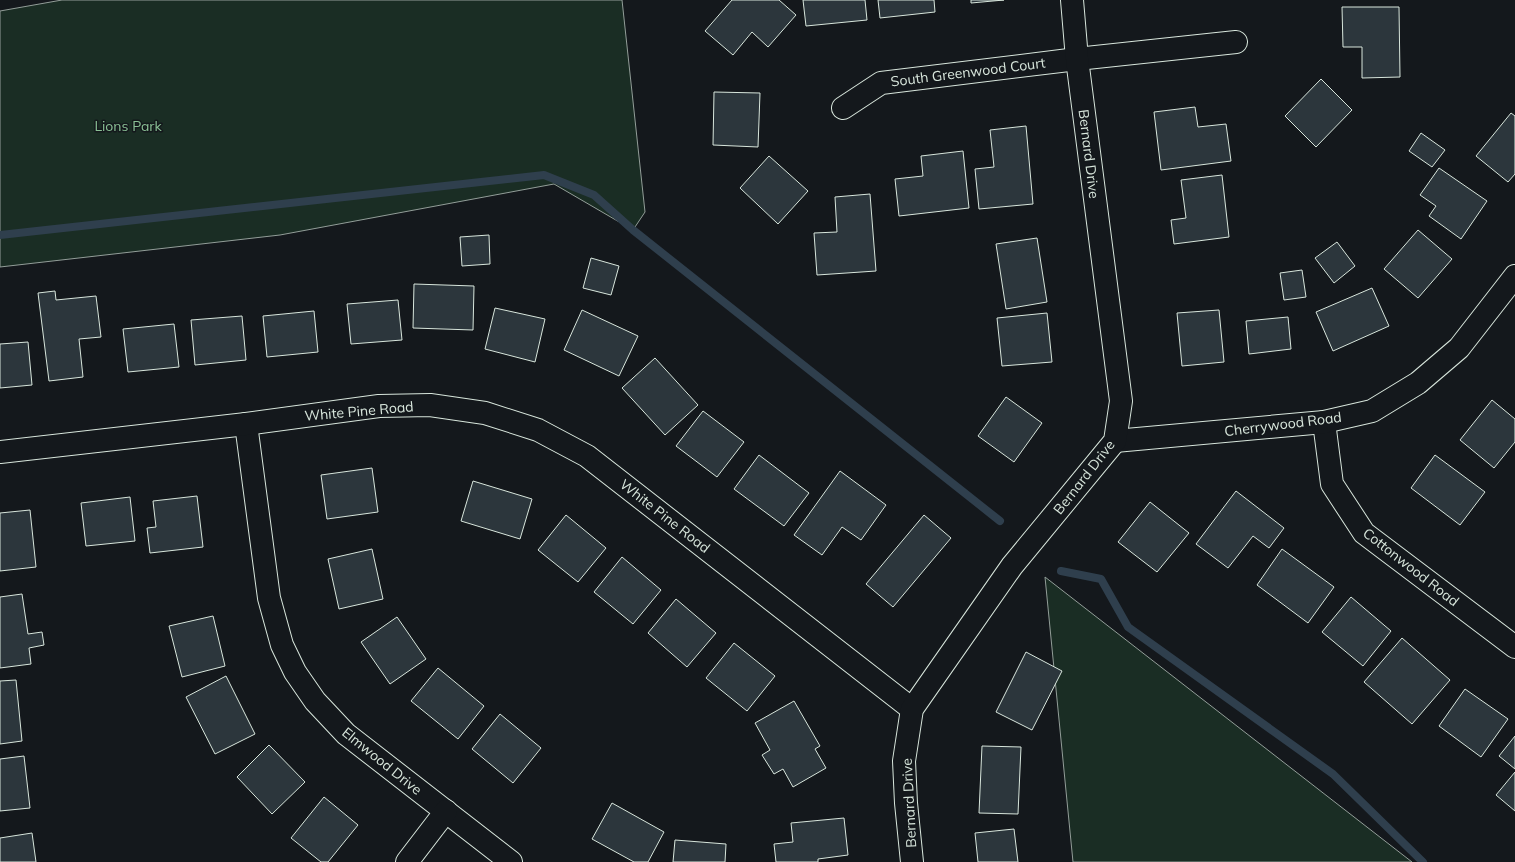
<svg xmlns="http://www.w3.org/2000/svg" width="1515" height="862" font-family="Mulish,sans-serif">
  <style>
    .green { fill: #1a2d24; stroke: #939e99 }
    .lines { fill: none; stroke-linecap: round; stroke-linejoin: round }
    .stream { stroke: #2f3f4d; stroke-width: 8 }
    .building { fill: #2c363c; stroke: #d8e6dc }
    .minor-casing { stroke: #d8e6dc; stroke-width: 24 }
    .minor { stroke: #14181c; stroke-width: 22 }
    .labels { text-anchor: middle; dominant-baseline: central; stroke-width: 3; stroke-linejoin: round; paint-order: stroke }
    .street-label { font-size: 14px; fill: #d8e6dc; stroke: #14181c }
    .park-label { font-size: 14px; fill: #8ac095; stroke: #14181c }
  </style>
  <rect width="100%" height="100%" fill="#14181c"/>
  <!-- green -->
  <g class="green">
    <polygon points="62,0 622,0 645,212 633,230 554,184 280,235 0,267 0,11"/>
    <polygon points="1045,577 1412,862 1073,862"/>
  </g>
  <g class="lines">
    <!-- stream -->
    <g class="stream">
      <polyline points="0,235 544,175 594,195 633,230 1000,521"/>
      <polyline points="1061,571 1101,579 1128,627 1333,774 1423,862"/>
    </g>
  </g>
  <!-- building -->
  <g class="building">
    <polygon points="732,0 779,0 796,15 768,47 752,32 733,55 705,31"/>
    <polygon points="803,0 865,0 867,20 806,26"/>
    <polygon points="878,0 934,0 935,12 880,18"/>
    <polygon points="971,0 1004,0 971,3"/>
    <polygon points="1342,7 1399,7 1400,77 1362,78 1362,47 1343,47"/>
    <polygon points="1321,79 1352,110 1316,147 1285,116"/>
    <polygon points="714,92 760,93 758,147 713,145"/>
    <polygon points="1195,107 1198,127 1226,124 1231,161 1161,170 1154,112"/>
    <polygon points="1511,113 1515,116 1515,174 1508,182 1476,156"/>
    <polygon points="1026,126 1033,204 979,209 975,169 994,167 990,130"/>
    <polygon points="1421,133 1445,150 1432,167 1409,151"/>
    <polygon points="963,151 969,208 899,216 895,179 923,176 921,156"/>
    <polygon points="769,156 808,191 778,224 740,188"/>
    <polygon points="1439,168 1487,201 1461,239 1429,216 1436,206 1420,195"/>
    <polygon points="1222,175 1229,237 1174,244 1171,220 1186,218 1181,180"/>
    <polygon points="870,194 876,271 817,275 814,233 837,232 835,197"/>
    <polygon points="1418,230 1452,259 1418,298 1384,269"/>
    <polygon points="489,235 490,264 462,266 460,237"/>
    <polygon points="1037,238 1047,302 1006,309 996,244"/>
    <polygon points="1337,242 1355,266 1334,283 1315,258"/>
    <polygon points="591,258 619,266 611,295 583,288"/>
    <polygon points="1302,270 1306,297 1284,300 1280,273"/>
    <polygon points="414,284 474,286 473,330 413,328"/>
    <polygon points="1372,288 1389,326 1333,351 1316,312"/>
    <polygon points="55,291 56,300 96,296 101,337 79,339 83,377 49,381 38,293"/>
    <polygon points="398,300 402,340 351,344 347,304"/>
    <polygon points="495,308 545,319 535,362 485,349"/>
    <polygon points="582,310 638,336 619,376 564,350"/>
    <polygon points="1219,310 1224,362 1182,366 1177,313"/>
    <polygon points="314,311 318,352 267,357 263,316"/>
    <polygon points="1047,313 1052,362 1002,366 997,318"/>
    <polygon points="242,316 246,360 195,365 191,320"/>
    <polygon points="1288,317 1291,349 1249,354 1246,321"/>
    <polygon points="174,324 179,367 128,372 123,329"/>
    <polygon points="28,342 32,385 0,388 0,344"/>
    <polygon points="655,358 698,405 665,435 622,388"/>
    <polygon points="1006,397 1042,423 1014,462 978,436"/>
    <polygon points="1492,400 1515,419 1515,442 1494,468 1460,440"/>
    <polygon points="703,411 744,442 717,477 676,446"/>
    <polygon points="759,455 809,493 784,526 734,489"/>
    <polygon points="1435,455 1485,492 1460,525 1411,488"/>
    <polygon points="372,468 378,512 327,519 321,475"/>
    <polygon points="840,471 886,505 861,540 842,527 822,555 794,535"/>
    <polygon points="473,481 532,499 520,539 461,521"/>
    <polygon points="1236,491 1284,528 1269,548 1253,536 1228,568 1196,544"/>
    <polygon points="197,496 203,547 150,553 147,528 156,527 153,501"/>
    <polygon points="130,497 135,541 86,546 81,503"/>
    <polygon points="1150,502 1189,533 1157,572 1118,542"/>
    <polygon points="30,510 36,567 0,571 0,513"/>
    <polygon points="566,515 606,548 578,582 538,550"/>
    <polygon points="924,515 951,538 893,607 866,584"/>
    <polygon points="372,549 383,599 339,609 328,559"/>
    <polygon points="1282,549 1334,587 1308,623 1257,585"/>
    <polygon points="622,557 661,590 633,624 594,592"/>
    <polygon points="22,594 28,634 42,632 44,645 29,648 31,664 0,668 0,597"/>
    <polygon points="1351,597 1391,631 1363,666 1322,632"/>
    <polygon points="676,599 716,633 687,667 648,633"/>
    <polygon points="213,616 225,666 182,677 169,626"/>
    <polygon points="397,617 426,659 390,684 361,642"/>
    <polygon points="1402,638 1450,680 1412,724 1364,682"/>
    <polygon points="734,643 775,676 747,711 706,678"/>
    <polygon points="1026,652 1062,671 1032,730 996,712"/>
    <polygon points="438,668 484,706 458,739 411,701"/>
    <polygon points="226,676 255,734 215,754 186,697"/>
    <polygon points="16,680 22,741 0,744 0,681"/>
    <polygon points="1465,689 1508,719 1481,757 1439,726"/>
    <polygon points="794,701 820,746 815,749 826,768 793,787 783,769 774,774 762,755 770,750 755,723"/>
    <polygon points="500,714 541,748 513,783 472,749"/>
    <polygon points="1515,736 1515,769 1499,756"/>
    <polygon points="269,745 305,782 272,814 237,777"/>
    <polygon points="982,746 1021,747 1018,814 979,813"/>
    <polygon points="24,756 30,808 0,811 0,759"/>
    <polygon points="1515,772 1515,811 1496,795"/>
    <polygon points="324,797 358,825 328,862 321,862 291,838"/>
    <polygon points="612,803 664,832 648,862 634,862 592,839"/>
    <polygon points="844,818 848,855 818,859 818,862 776,862 774,844 793,842 791,823"/>
    <polygon points="1014,829 1018,862 978,862 975,833"/>
    <polygon points="32,833 36,862 0,862 0,838"/>
    <polygon points="675,840 726,844 725,862 673,862"/>
  </g>
  <g class="lines">
    <defs>
      <g id="minor">
        <polyline points="843,108 881,83 1077,59 1236,42"/>
        <polyline points="1324,422 1332,484 1364,533 1515,647"/>
        <polyline points="246,424 269,598 282,645 295,672 315,701 346,734 511,862"/>
        <polyline points="1115,441 1324,422 1372,411 1418,383 1459,348 1515,276"/>
        <polyline points="0,452 246,424 379,406 430,405 485,413 538,430 587,456 912,709"/>
        <polyline points="407,862 446,811"/>
        <polyline points="912,862 906,803 904,761 912,709 1012,566 1115,441 1121,401 1077,59 1072,0"/>
      </g>
    </defs>
    <!-- minor casing -->
    <use href="#minor" class="minor-casing"/>
    <!-- minor -->
    <use href="#minor" class="minor"/>
  </g>
  <g class="labels">
    <!-- street labels -->
    <g class="street-label">
      <text transform="translate(968 72) rotate(-7)">South Greenwood Court</text>
      <text transform="translate(1089 154) rotate(83)">Bernard Drive</text>
      <text transform="translate(359 411) rotate(-5)">White Pine Road</text>
      <text transform="translate(1283 424) rotate(-7)">Cherrywood Road</text>
      <text transform="translate(1084 477) rotate(-52)">Bernard Drive</text>
      <text transform="translate(665 516) rotate(38)">White Pine Road</text>
      <text transform="translate(1411 567) rotate(38)">Cottonwood Road</text>
      <text transform="translate(382 761) rotate(39)">Elmwood Drive</text>
      <text transform="translate(909 803) rotate(-93)">Bernard Drive</text>
    </g>
    <!-- park labels -->
    <g class="park-label">
      <text x="128" y="126">Lions Park</text>
    </g>
  </g>
</svg>
